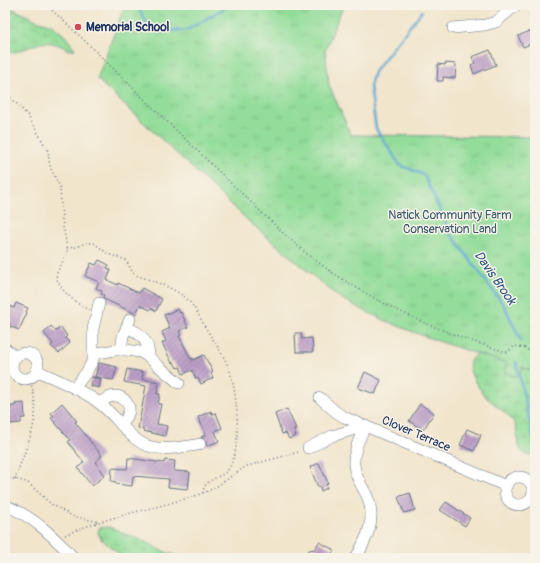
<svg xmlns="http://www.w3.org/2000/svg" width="540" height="563" font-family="Pangolin,sans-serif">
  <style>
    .wetland { fill: url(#wetland-marsh); stroke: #57867c }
    .park { fill: url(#park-tufts); stroke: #57867c }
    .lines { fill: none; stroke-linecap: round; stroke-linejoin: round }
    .stream { stroke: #58a4d1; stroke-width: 2.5 }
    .building { fill: url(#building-hatch) }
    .minor-casing { stroke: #666f84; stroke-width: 12 }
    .path { stroke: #666f84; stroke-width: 1.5; stroke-dasharray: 1 3; stroke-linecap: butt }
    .minor { stroke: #fff; stroke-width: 11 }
    .poi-dot { fill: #d1495b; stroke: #f7f3e8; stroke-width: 1.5 }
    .labels { text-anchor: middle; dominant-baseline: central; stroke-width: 3; stroke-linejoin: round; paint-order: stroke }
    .poi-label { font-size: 12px; font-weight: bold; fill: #1b2f5e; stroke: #f7f3e8; text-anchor: start }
    .park-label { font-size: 12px; fill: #395a6d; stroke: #f7f3e8 }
    .street-label { font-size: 12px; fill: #1b2f5e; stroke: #f7f3e8 }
    .water-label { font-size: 13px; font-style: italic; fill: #305886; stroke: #f7f3e8 }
  </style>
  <defs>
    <pattern id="wetland-marsh" width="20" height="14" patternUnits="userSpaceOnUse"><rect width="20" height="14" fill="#93dd9a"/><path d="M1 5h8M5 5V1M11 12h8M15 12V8" fill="none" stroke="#7ebe87"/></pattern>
    <pattern id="park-tufts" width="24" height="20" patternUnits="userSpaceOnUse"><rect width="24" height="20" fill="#93dd9a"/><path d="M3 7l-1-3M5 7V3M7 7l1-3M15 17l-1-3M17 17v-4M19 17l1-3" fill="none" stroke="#7ebe87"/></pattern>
    <pattern id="building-hatch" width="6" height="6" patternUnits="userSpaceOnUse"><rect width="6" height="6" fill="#bb9fc7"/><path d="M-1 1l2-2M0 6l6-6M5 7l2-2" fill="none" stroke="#9782a5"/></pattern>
  </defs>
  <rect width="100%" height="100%" fill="#f7f3e8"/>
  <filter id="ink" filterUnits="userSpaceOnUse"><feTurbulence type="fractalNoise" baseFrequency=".025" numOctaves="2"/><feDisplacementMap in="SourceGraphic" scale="8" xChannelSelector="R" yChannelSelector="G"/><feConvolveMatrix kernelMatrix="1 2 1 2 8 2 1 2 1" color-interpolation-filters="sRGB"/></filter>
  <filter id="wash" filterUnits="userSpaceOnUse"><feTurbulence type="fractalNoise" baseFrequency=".012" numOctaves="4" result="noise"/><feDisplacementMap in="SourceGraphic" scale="16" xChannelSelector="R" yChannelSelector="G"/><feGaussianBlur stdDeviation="0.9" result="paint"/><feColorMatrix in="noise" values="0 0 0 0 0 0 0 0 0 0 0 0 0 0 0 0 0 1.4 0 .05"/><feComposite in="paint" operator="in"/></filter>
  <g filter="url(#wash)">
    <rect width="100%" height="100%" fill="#f1e5cb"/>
    <!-- wetland -->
    <g class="wetland">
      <path d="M5 5 36 20 52 25 65 36 75 49 69 50C39 32 33 52 5 53Z"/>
      <path d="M483 352 535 365V456C510 455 522 433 513 421 505 411 494 405 485 396 481 392 479 387 476 383 468 370 464 357 483 352Z"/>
      <polygon points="109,527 146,542 162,551 175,555 180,558 124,558 101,539 98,533 99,528"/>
    </g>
    <!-- park -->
    <path class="park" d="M125 5H345L340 13 325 51 329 85 351 135 535 137V372L522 367 519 377 505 373 507 363C448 345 389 327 336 295L252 224 97 79Z"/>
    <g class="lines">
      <!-- stream -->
      <g class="stream">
        <polyline points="137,5 146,22 160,31 187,30 230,5"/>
        <polyline points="422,11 374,72 370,86 376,129 400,165 424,175 451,234 505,307 521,341"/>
        <polyline points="516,362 535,444"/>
      </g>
    </g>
    <g id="blocks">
      <!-- building -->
      <g class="building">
        <polygon points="535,29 535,42 523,47 518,36"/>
        <polygon points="490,50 496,65 474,74 471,65 475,63 472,57"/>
        <polygon points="445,63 456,64 455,78 443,77 443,81 437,81 438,64 445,65"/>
        <polygon points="99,260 109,265 107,268 111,270 107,280 118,285 118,283 139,293 142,288 162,299 156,311 151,308 150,310 140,305 136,314 104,299 103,297 104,295 101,294 102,291 96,288 99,282 85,276 91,263 96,265"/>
        <polygon points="16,303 28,308 26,312 27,313 19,330 9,326 10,324 5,321 5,304 14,308"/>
        <polygon points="178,309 180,313 181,312 188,327 179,331 181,335 179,336 191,359 193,358 193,360 204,355 213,372 211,373 213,378 201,384 198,378 196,379 192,370 183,374 180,367 177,368 174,362 172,363 162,343 166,341 162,332 170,328 164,315"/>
        <polygon points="51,326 56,331 61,327 67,336 65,338 70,343 59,353 51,346 53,344 44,333"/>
        <polygon points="295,333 301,333 302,339 312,338 313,352 296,352"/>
        <polygon points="99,363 117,367 113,380 95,377"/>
        <polygon points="127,369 143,372 142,379 159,382 157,394 160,394 158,404 161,404 157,424 167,426 165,436 143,431 143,429 138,428 146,386 124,382"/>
        <polygon points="365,372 381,380 375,394 358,388"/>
        <polygon points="92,377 101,379 99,388 90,386"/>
        <polygon points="24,403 25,418 21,418 21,423 7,424 7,420 5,420 5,408 11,408 11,406 15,406 15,404"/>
        <polygon points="62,403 77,421 75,422 102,456 95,462 105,475 92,486 78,468 84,462 68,442 70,440 51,418 54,416 51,413"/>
        <polygon points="420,404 434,413 423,430 409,421"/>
        <polygon points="287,409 296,429 294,430 296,436 289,439 286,433 282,434 275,414"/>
        <polygon points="211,411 212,414 216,413 222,428 215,431 219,441 207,446 207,442 201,437 206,435 198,417"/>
        <polygon points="467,429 481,435 474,451 460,445"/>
        <polygon points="128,458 164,463 165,460 175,461 174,471 190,472 188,489 168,487 169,479 133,476 132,486 116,484 116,482 111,481 112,468 127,469"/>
        <polygon points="319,463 328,483 326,484 327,488 321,491 320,486 318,487 310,467"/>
        <polygon points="410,493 415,510 404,513 398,497"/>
        <polygon points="446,502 470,518 465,526 440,510"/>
        <polygon points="319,542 334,550 330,558 306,558 309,550 315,549"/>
      </g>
    </g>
  </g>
  <g filter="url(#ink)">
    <use href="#blocks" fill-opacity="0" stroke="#666f84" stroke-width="1"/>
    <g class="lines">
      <defs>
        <g id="minor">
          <polyline points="453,28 485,25 496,22 516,5"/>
          <path d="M127 328C140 332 149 341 149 357"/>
          <polyline points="5,348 15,357"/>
          <polyline points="121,350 123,336 130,319"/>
          <circle cx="25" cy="366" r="13"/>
          <polyline points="93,354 115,350 126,350 140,352 149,357 157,365 179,383"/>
          <path d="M38 371C57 380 78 388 95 400 130 424 129 456 182 447 188 446 194 446 200 444"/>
          <polyline points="74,388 86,373 93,360 93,329 99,303"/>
          <polyline points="320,398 336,412 344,417 506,486"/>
          <path d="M100 403C104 400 109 396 115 396 124 396 132 406 128 414 127 418 124 422 121 425"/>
          <polyline points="308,448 332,436 365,426"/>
          <circle cx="519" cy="491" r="14"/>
          <path d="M5 505C34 517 53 536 74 558"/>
          <path d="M356 558C367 538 377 519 367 496 362 486 355 476 354 465 353 451 360 438 365 426"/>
        </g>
      </defs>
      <!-- minor casing -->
      <use href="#minor" class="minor-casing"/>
      <!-- path -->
      <g class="path">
        <path d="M46 5C77 32 105 61 134 89 167 122 201 154 234 186 262 212 289 241 319 263 376 304 440 333 507 352L515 346 526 348 535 358"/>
        <path d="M5 92 19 106 28 116 43 142 48 151 50 167 60 187 62 220 67 248V253L56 275C58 289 76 304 89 310"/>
        <path d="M67 248 77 247 85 243H94L108 254 126 260 133 273 138 276C156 282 174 287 189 301 196 309 200 318 205 327 213 340 222 352 228 366 237 388 241 437 233 459 232 464 229 469 226 472 217 479 203 480 203 493"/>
        <polyline points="5,477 27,482 51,504 72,516 99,522"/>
        <path d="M15 479C21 460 33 436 35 416 36 403 33 391 30 379"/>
        <path d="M65 535C109 515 158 509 203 493 220 487 232 474 247 466L299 452"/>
      </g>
      <!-- minor -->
      <use href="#minor" class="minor"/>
    </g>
  </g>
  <!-- markers -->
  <circle class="poi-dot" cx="78" cy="27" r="4"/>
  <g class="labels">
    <!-- poi labels -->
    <g class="poi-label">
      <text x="86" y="27">Memorial School</text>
    </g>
    <!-- park labels -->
    <g class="park-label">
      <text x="450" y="215">Natick Community Farm<tspan x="450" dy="14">Conservation Land</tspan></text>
    </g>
    <!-- street labels -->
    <g class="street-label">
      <text transform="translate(416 434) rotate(23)">Clover Terrace</text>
    </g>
    <!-- water labels -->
    <g class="water-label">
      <text transform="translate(495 278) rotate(55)">Davis Brook</text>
    </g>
  </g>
  <!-- margin -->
  <rect width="540" height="563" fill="none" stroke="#f7f3e8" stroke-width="20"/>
</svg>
